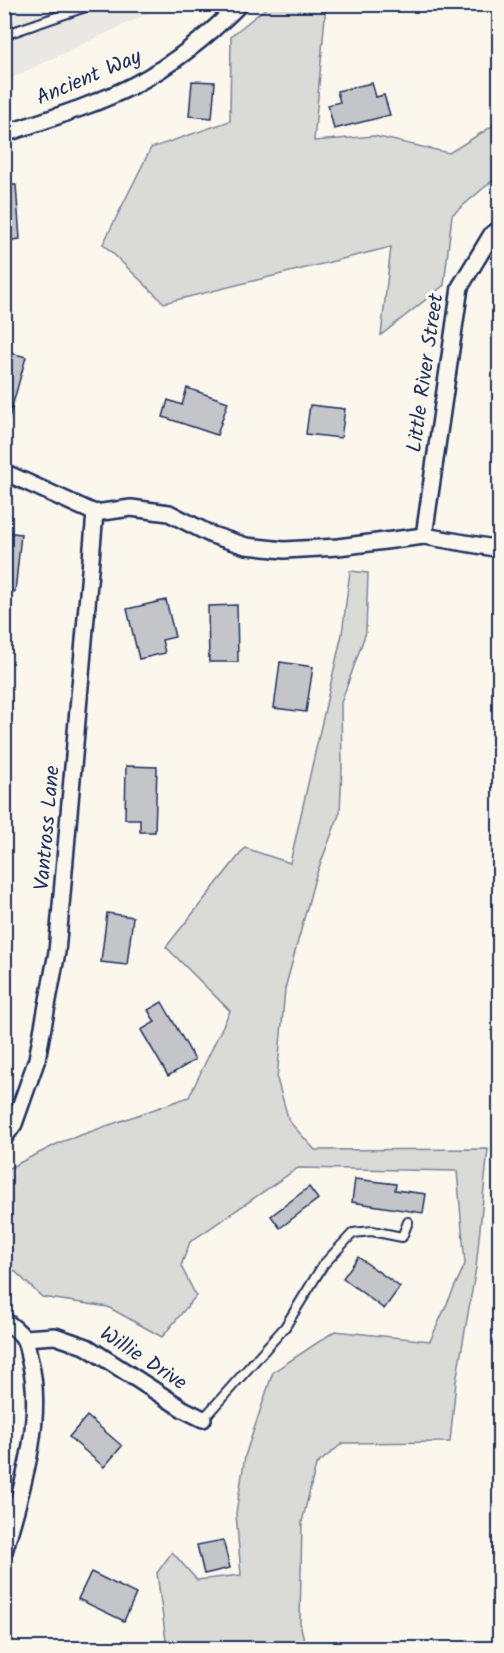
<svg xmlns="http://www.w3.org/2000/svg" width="504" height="1653" font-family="Kalam,sans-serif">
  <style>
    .built { fill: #eae8e2 }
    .green { fill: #dadad7; stroke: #7a849a; stroke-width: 1.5 }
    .building { fill: #c3c5c9; stroke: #1b2f5e; stroke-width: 1.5 }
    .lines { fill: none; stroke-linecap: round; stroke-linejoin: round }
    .service-casing { stroke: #1b2f5e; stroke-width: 12 }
    .minor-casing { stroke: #1b2f5e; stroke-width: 20 }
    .service { stroke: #fbf7ec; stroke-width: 8 }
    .minor { stroke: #fbf7ec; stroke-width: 15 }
    .labels { text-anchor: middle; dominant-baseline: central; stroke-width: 6; stroke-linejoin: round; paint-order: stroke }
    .street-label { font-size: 21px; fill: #1b2f5e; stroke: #fbf7ec }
  </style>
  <rect width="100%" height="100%" fill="#fbf7ec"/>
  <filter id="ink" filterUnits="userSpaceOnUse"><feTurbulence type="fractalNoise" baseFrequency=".0167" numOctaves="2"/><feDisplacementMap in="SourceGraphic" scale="12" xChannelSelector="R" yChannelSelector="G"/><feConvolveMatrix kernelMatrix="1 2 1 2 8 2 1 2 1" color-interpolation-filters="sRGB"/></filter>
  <g filter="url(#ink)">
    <!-- built -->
    <polygon class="built" points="5,5 166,5 5,81"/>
    <!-- green -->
    <g class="green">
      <polygon points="271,4 326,5 314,141 374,136 449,153 499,122 499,175 452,215 444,285 381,335 391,247 164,303 103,244 151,148 230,121 231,36"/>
      <polygon points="350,571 368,573 366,632 341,703 342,768 340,812 315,878 285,989 277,1079 289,1121 315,1150 488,1149 476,1268 456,1382 450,1442 343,1443 316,1465 302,1522 300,1623 306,1648 167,1648 157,1573 172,1552 197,1580 241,1575 236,1513 245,1456 273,1372 335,1331 430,1341 465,1264 457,1171 298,1168 190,1242 181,1266 196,1296 162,1337 108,1307 42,1297 5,1262 5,1170 61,1142 189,1097 230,1011 166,947 245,848 290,863 342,634"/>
    </g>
    <!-- building -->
    <g class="building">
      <polygon points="192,81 215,82 212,118 189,116"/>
      <polygon points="372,83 376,97 384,95 390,115 334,129 328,105 340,102 337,91"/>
      <polygon points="4,185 16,185 20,239 4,241"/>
      <polygon points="4,351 26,357 9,418 4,417"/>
      <polygon points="187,388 228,402 217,435 163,417 168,400 182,405"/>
      <polygon points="310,405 345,409 341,438 306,434"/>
      <polygon points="4,532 21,534 15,592 4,591"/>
      <polygon points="166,600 175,637 162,640 165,653 139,659 127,609"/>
      <polygon points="237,605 238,662 209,662 208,606"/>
      <polygon points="280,662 313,667 306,712 274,708"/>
      <polygon points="126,766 157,767 155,832 140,832 140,819 125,819"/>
      <polygon points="107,913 133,917 127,965 101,962"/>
      <polygon points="162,1002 195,1060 168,1076 141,1030 155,1022 148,1010"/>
      <polygon points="355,1179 396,1184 395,1190 426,1194 423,1213 352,1202"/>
      <polygon points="309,1187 318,1199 280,1228 271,1216"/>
      <polygon points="358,1257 400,1287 384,1309 343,1278"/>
      <polygon points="87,1416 122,1446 104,1467 69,1437"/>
      <polygon points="223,1540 230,1568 204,1574 197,1545"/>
      <polygon points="91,1572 136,1594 124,1621 78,1599"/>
    </g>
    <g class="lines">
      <defs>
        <g id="service">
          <polyline points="4,5 8,34"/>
          <polyline points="4,35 94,4"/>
          <polyline points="203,1419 285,1327 323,1265 353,1233 372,1231 402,1237 408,1222"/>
        </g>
        <g id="minor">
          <path d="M4 134C48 119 93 106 134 85 172 65 209 35 240 4"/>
          <polyline points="4,472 95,513 131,508 169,513 212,535 246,546 284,550 338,547 424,536 500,549"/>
          <polyline points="424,536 460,287 492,234 500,229"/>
          <polyline points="4,1138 14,1124 37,1059 57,952 95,513"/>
          <path d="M4 1320C10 1325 21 1332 24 1339 27 1344 28 1351 29 1357 46 1418 21 1492 4 1552"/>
          <polyline points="24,1338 55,1336 87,1347 183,1409 203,1419"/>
        </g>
      </defs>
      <!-- service casing -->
      <use href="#service" class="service-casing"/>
      <!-- minor casing -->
      <use href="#minor" class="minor-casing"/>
      <!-- service -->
      <use href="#service" class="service"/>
      <!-- minor -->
      <use href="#minor" class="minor"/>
    </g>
  </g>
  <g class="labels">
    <!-- street labels -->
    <g class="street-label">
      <text transform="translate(89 78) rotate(-23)">Ancient Way</text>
      <text transform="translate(426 373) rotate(-82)">Little River Street</text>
      <text transform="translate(48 828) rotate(-85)">Vantross Lane</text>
      <text transform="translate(143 1359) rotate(33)">Willie Drive</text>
    </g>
  </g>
  <!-- margin -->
  <rect width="504" height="1653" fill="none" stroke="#fbf7ec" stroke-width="24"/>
  <rect x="12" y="12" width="480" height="1629" fill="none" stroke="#1b2f5e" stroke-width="2" filter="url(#ink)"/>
</svg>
